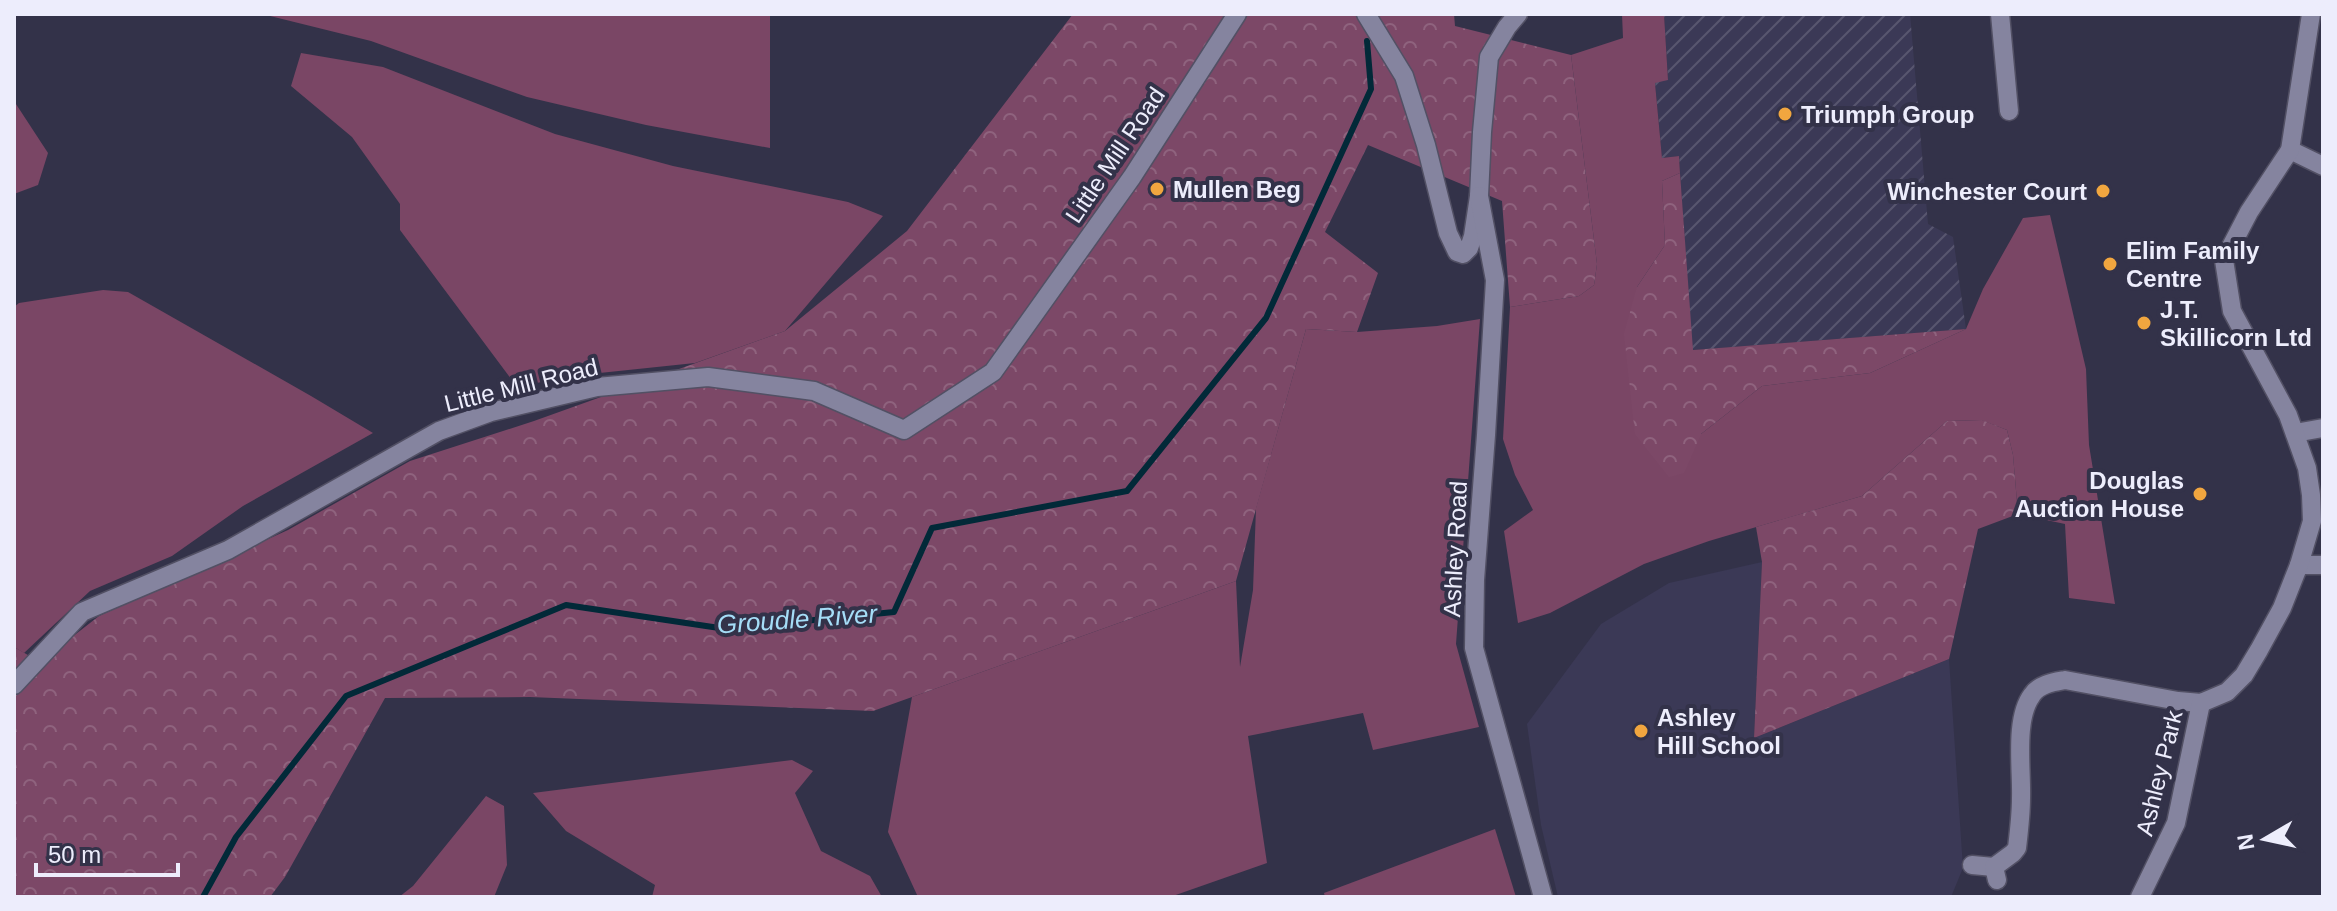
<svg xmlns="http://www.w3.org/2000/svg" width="2337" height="911" font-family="Helvetica,sans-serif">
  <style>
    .built { fill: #3b3956 }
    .industrial { fill: url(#industrial-furrows) }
    .grass { fill: #7a4665 }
    .forest { fill: url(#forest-crowns) }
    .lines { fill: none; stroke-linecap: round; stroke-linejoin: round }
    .stream { stroke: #022938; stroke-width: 6 }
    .street-casing { stroke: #525064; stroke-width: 21 }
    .street { stroke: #85849f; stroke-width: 18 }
    .poi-dot { fill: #f1a63f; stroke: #333249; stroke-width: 3 }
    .labels { text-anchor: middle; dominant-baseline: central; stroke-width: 8; stroke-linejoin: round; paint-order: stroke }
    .poi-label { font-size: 24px; font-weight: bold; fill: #ededfc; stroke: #333249; text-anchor: start }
    .street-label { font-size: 24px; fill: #ededfc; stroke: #333249 }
    .water-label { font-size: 26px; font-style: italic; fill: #a5ddf7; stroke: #333249 }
  </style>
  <defs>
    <pattern id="industrial-furrows" width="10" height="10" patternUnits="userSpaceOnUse" patternTransform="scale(2)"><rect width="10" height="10" fill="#3b3956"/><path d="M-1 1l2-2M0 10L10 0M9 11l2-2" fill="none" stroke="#58566f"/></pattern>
    <pattern id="forest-crowns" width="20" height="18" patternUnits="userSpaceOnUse" patternTransform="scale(2)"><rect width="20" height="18" fill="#7c4867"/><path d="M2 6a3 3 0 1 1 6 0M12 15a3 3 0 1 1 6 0" fill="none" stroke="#8f637e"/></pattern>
  </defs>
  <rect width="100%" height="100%" fill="#333249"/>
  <!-- built -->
  <polygon class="built" points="1762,562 1754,738 1949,659 1963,868 1951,897 1558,897 1541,825 1527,724 1601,624 1669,583"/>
  <!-- industrial -->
  <polygon class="industrial" points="1664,14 1910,14 1928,224 1953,237 1966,329 1692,350 1679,156 1662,158 1655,82 1668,79"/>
  <!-- grass -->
  <g class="grass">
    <polygon points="262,14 770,14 770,148 646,125 527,97 371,41"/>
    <polygon points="1622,14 1664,14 1668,80 1655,83 1662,158 1679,156 1680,173 1662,181 1665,245 1637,287 1701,434 1762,386 1870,373 1966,329 1983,289 2023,218 2050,215 2086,369 2089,445 2115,604 2069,598 2065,524 2018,514 2013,455 2007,430 1981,420 1947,421 1862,496 1709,541 1644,564 1550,613 1518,623 1504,531 1533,510 1515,475 1503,439 1510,307 1579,296 1594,285 1597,264 1571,55 1623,38"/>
    <polygon points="301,53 383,67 555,134 673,166 848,202 883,216 785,331 695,363 571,376 517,387 400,230 400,204 352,137 291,86"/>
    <polygon points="14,101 48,153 38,185 14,194"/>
    <polygon points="103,290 128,292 311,396 373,433 243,506 172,556 90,591 24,653 14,647 14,307 19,303"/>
    <polygon points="1480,319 1456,644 1479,727 1373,750 1363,713 1248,736 1267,863 1170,897 918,897 888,832 912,697 1236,581 1240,667 1253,590 1256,508 1306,329 1357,332 1437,326"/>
    <polygon points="792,760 813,771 795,793 821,851 870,876 882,897 652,897 655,885 566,831 533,793"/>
    <polygon points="486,796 504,806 507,865 494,897 399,897 413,886"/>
    <polygon points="1495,829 1516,897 1325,897 1324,893"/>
  </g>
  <!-- forest -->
  <g class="forest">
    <polygon points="1073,14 1454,14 1455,26 1571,55 1597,264 1594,285 1579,296 1510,307 1502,201 1368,145 1325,232 1378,273 1357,332 1306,329 1236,581 873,711 530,697 385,698 285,877 270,897 14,897 14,647 40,662 99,616 288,530 410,461 534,421 785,331 907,231"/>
    <polygon points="1680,173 1693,350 1966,329 1870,373 1762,386 1701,434 1684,473 1669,477 1635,434 1624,334 1637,287 1665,245 1662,181"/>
    <polygon points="1982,420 2007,430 2013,455 2018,514 1978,529 1949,659 1754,738 1762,562 1756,527 1862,496 1947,421"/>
  </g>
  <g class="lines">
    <!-- stream -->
    <polyline class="stream" points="203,897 236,837 346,696 566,605 726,629 894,612 932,528 1127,491 1266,318 1371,89 1367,41"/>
    <defs>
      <g id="street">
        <polyline points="1366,14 1404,76 1426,145 1448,233 1457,252 1463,254 1469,248 1473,236 1479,196 1482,132 1489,57 1507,27 1518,14"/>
        <polyline points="2000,14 2009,111"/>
        <polyline points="2290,150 2323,166"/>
        <polyline points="1479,196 1495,280 1486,435 1475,580 1474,648 1543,897"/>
        <polyline points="2295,433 2323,428"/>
        <polyline points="2299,565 2323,565"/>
        <polyline points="14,685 82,612 228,550 439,431 491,412 597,387 708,377 814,391 904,430 993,372 1132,177 1237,14"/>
        <polyline points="1972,865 1994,867"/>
        <path d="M1997 880 1994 867 2013 853 2017 848C2019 831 2021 815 2021 798 2022 769 2014 719 2032 695 2039 684 2054 682 2065 680L2178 701 2201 703 2227 692 2244 675 2259 650 2282 608 2299 565 2312 521 2311 495 2307 468 2288 415 2232 311 2224 260 2249 212 2290 150 2311 14"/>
        <polyline points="2140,897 2176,823 2201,703"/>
      </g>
    </defs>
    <!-- street casing -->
    <use href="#street" class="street-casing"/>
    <!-- street -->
    <use href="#street" class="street"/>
  </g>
  <!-- markers -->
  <g class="poi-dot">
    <circle cx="1785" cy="114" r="8"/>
    <circle cx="1157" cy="189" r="8"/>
    <circle cx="2103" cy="191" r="8"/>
    <circle cx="2110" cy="264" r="8"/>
    <circle cx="2144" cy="323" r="8"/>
    <circle cx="2200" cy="494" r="8"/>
    <circle cx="1641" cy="731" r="8"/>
  </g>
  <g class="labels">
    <!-- poi labels -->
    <g class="poi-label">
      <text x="1801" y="114">Triumph Group</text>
      <text x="1173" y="189">Mullen Beg</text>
      <text x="2087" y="191" text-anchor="end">Winchester Court</text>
      <text x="2126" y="250">Elim Family<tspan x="2126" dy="28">Centre</tspan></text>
      <text x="2160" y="309">J.T.<tspan x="2160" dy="28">Skillicorn Ltd</tspan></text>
      <text x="2184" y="480" text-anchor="end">Douglas<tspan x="2184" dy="28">Auction House</tspan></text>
      <text x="1657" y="717">Ashley<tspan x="1657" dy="28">Hill School</tspan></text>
    </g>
    <!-- street labels -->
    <g class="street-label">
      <text transform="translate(1115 155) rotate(-56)">Little Mill Road</text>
      <text transform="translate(521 385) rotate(-14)">Little Mill Road</text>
      <text transform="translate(1455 549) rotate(-87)">Ashley Road</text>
      <text transform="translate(2159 773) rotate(-76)">Ashley Park</text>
    </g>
    <!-- water labels -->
    <g class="water-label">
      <text transform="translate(797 619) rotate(-4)">Groudle River</text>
    </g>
  </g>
  <!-- border -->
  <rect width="2337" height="911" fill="none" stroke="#ededfc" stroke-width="32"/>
  <!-- north arrow -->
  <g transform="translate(2265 839) rotate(261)" stroke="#333249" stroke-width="6" paint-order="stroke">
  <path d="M0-6L14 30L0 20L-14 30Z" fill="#ededfc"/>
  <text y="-12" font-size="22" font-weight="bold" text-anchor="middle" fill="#ededfc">N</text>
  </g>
  <!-- scale -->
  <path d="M36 863v12h142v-12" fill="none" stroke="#ededfc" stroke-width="4"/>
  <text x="48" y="863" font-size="24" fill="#ededfc" stroke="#333249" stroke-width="6" paint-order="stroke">50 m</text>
</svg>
